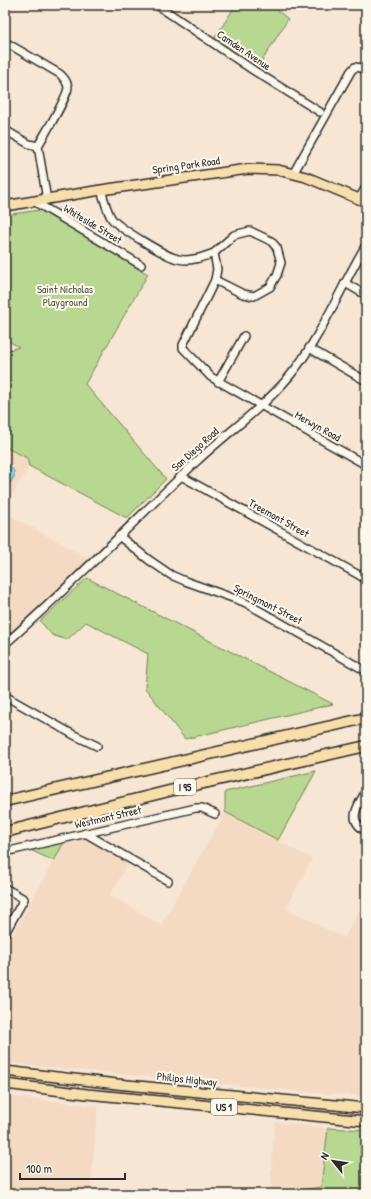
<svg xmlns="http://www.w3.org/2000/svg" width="371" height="1199" font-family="'Patrick Hand',sans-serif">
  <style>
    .built { fill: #f4dac3 }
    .green { fill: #b8d790; stroke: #72815e }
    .water { fill: #86d7df; stroke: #629297 }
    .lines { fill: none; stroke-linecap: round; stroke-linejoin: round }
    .minor-casing { stroke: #2b2b2b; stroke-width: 10 }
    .major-casing { stroke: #2b2b2b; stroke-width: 12 }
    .highway-casing { stroke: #2b2b2b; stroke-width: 13 }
    .minor { stroke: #fbf7ec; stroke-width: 7 }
    .major { stroke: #f8deab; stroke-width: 9 }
    .highway { stroke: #f8deab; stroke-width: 10 }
    .labels { text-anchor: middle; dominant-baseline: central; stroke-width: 4; stroke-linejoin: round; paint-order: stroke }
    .shield { fill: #fbf7ec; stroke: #696865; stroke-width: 1 }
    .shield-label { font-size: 10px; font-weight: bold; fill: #2b2b2b }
    .street-label { font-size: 11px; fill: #2b2b2b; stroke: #fbf7ec }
    .park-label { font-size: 11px; fill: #4e5644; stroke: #fbf7ec }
  </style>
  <rect width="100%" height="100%" fill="#f7e6d4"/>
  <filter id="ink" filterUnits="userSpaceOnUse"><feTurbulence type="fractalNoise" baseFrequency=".025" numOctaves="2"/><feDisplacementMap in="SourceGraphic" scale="8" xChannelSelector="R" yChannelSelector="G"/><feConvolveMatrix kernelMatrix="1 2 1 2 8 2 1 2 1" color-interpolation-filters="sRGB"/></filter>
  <g filter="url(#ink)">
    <!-- built -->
    <g class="built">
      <polygon points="5,447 27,458 29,466 7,504 5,504"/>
      <polygon points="5,513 90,559 9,635 5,632"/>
      <polygon points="225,812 312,859 286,908 344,938 366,900 366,1096 315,1093 5,1063 5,948 64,842 83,837 128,864 110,895 161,925"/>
      <polygon points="6,1096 98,1106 90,1194 7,1194 5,1187"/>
      <polygon points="275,1122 328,1128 321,1188 272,1194 271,1172"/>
    </g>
    <!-- green -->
    <g class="green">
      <polygon points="236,5 271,5 288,19 257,69 214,39"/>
      <polygon points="40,210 148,274 85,384 166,479 127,518 29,466 27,458 5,447 5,351 19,347 5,339 5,215"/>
      <polygon points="87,578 333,704 185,739 145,688 148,654 86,622 67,640 52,635 40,621"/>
      <polygon points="316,771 278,840 225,812 225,792"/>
      <polygon points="64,842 54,861 28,849"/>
      <polygon points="328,1128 366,1130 366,1194 273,1194 321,1187"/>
    </g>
    <!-- water -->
    <polygon class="water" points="5,463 10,466 14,471 14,477 5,491"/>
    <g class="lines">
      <defs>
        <g id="minor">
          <polyline points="157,5 253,70 320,112"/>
          <path d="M5 42 60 74C64 78 67 81 68 87 68 97 44 135 38 146"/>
          <polyline points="5,130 29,144 38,146"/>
          <polyline points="38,146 47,200"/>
          <polyline points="293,174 351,71 355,67 361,68 366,71"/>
          <path d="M101 190C104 198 107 212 112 219 119 228 167 257 178 259 190 262 203 257 214 253L217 269 215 280 183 345V348L211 377 366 465"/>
          <polyline points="359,199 366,187"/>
          <polyline points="35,202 141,265"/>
          <polyline points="214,253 234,235 250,231 271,241 277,248 281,263 277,275 270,287 254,296 243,294 215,280"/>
          <polyline points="345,283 366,295"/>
          <polyline points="309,348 366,381"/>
          <polyline points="218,382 244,336"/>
          <polyline points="181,476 366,579"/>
          <polyline points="119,536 149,560 171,575 185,581 244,602 366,671"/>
          <polyline points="362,577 366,570"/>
          <path d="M5 644C71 586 133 522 197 461 230 430 269 404 296 368 324 330 342 285 366 245"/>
          <polyline points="5,696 74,735 97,746"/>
          <path d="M366 791C358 806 346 820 366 831"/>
          <polyline points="85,833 168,881"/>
          <polyline points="5,852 196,808 202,808 215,814"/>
          <polyline points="5,888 24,899 5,933"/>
        </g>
        <g id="major">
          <polyline points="5,206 101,190 248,169 278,170 306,177 366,202"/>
          <polyline points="5,1071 117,1084 366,1108"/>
          <polyline points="5,1084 87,1094 366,1121"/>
        </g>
        <g id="highway">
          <polyline points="5,801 366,718"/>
          <polyline points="5,832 169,791 366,746"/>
        </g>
      </defs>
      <!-- minor casing -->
      <use href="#minor" class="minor-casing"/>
      <!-- major casing -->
      <use href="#major" class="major-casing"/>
      <!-- highway casing -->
      <use href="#highway" class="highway-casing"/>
      <!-- minor -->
      <use href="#minor" class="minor"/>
      <!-- major -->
      <use href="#major" class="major"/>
      <!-- highway -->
      <use href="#highway" class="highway"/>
    </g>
  </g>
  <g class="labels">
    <!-- shield labels -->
    <g class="shield">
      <rect x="174" y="779" width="22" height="16" rx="3"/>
      <rect x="211" y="1099" width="26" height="16" rx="3"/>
    </g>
    <g class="shield-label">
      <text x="185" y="787">I 95</text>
      <text x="224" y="1107">US 1</text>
    </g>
    <!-- street labels -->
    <g class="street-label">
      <text transform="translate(244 50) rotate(34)">Camden Avenue</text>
      <text transform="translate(186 165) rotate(-8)">Spring Park Road</text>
      <text transform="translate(93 224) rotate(31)">Whiteside Street</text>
      <text transform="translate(318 426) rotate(29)">Merwyn Road</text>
      <text transform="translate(195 449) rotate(-42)">San Diego Road</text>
      <text transform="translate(279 518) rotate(29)">Treemont Street</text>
      <text transform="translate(268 604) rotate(27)">Springmont Street</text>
      <text transform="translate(108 817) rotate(-13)">Westmont Street</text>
      <text transform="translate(187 1079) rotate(6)">Philips Highway</text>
    </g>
    <!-- park labels -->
    <g class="park-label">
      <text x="65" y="289">Saint Nicholas<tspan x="65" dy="13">Playground</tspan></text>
    </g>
  </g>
  <!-- margin -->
  <rect width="371" height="1199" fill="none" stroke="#fbf7ec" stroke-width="20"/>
  <rect x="10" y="10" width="351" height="1179" fill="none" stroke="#2b2b2b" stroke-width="1.5" filter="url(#ink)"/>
  <!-- north arrow -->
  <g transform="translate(333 1161) rotate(300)" stroke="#fbf7ec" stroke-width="3" paint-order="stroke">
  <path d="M0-3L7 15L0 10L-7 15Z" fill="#2b2b2b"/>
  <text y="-6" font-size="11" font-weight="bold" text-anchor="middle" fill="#2b2b2b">N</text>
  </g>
  <!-- scale -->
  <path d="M20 1173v6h105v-6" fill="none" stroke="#2b2b2b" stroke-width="2"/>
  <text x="26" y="1173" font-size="12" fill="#2b2b2b" stroke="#fbf7ec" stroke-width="3" paint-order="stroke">100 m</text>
</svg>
